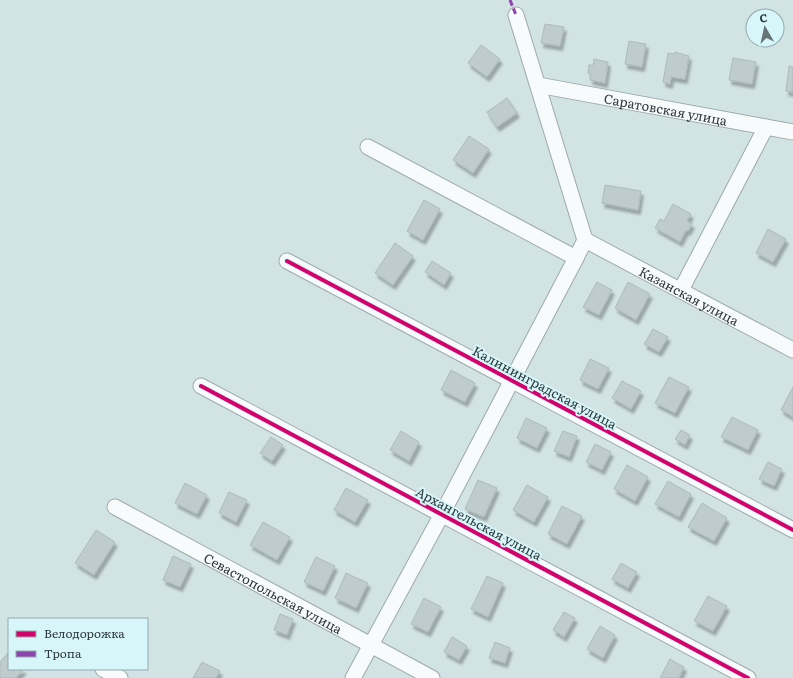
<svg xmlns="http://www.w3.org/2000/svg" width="793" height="678" font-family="Literata,serif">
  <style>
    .building { fill: #bfcccd; stroke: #acbabb; filter: url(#shadow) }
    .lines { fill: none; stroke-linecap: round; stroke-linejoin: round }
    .street-casing { stroke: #9daaab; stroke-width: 17 }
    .street { stroke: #f8fbfb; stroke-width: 15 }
    .quiet { stroke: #8e44ad; stroke-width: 3; stroke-dasharray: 6 3; stroke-linecap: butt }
    .cycleway-casing { stroke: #d7f6f9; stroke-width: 6 }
    .cycleway { stroke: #d6006c; stroke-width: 4 }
    .labels { text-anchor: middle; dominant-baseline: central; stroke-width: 4; stroke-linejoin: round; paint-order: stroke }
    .street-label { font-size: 13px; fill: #2d393a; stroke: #d7f6f9 }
  </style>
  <defs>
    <filter id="shadow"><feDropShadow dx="2.5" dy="4.5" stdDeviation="1" flood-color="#0004"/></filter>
  </defs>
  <rect width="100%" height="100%" fill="#d2e3e4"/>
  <!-- building -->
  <g class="building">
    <polygon points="545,24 564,27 560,46 541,43"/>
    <polygon points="629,41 646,44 642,67 625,64"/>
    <polygon points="481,45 500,59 487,77 468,63"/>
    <polygon points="675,52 689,56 685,79 671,77 670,84 663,82 668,53 675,54"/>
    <polygon points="733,58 756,62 752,84 729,80"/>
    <polygon points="594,59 608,62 605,83 590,80 591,74 588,73 589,65 593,65"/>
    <polygon points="789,66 793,67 793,92 786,91"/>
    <polygon points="507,98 517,113 497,127 487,112"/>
    <polygon points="469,136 489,149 473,173 453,160"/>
    <polygon points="605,185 641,191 638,210 602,203"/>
    <polygon points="424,200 440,209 423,240 407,231"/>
    <polygon points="673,204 691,214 687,221 692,224 688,231 686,230 680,242 655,228 660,219 664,221"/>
    <polygon points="768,229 786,239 773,262 756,253"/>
    <polygon points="395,243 413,256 393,285 375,273"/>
    <polygon points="432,261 451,273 444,285 425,272"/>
    <polygon points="597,282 612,290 599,315 583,307"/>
    <polygon points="628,282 650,294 636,320 615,308"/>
    <polygon points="653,329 668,337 659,352 644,344"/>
    <polygon points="590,359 609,368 598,389 580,380"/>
    <polygon points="451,370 475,383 465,402 441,390"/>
    <polygon points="669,377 689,387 675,413 655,403"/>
    <polygon points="622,381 641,391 631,409 612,398"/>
    <polygon points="793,387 793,417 781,410"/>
    <polygon points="732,417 758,430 748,450 721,437"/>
    <polygon points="526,418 547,428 537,448 517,438"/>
    <polygon points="681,430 690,435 685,445 675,439"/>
    <polygon points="401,431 419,442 409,461 390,450"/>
    <polygon points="563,431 577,436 569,457 554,451"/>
    <polygon points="271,437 283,445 272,461 260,453"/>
    <polygon points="595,444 611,452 602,470 586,462"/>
    <polygon points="768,462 782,469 774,486 759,479"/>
    <polygon points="627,465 648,477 635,501 614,489"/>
    <polygon points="478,480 497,488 484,517 465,509"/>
    <polygon points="668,481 691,494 679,517 655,504"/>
    <polygon points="185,483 207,495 197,514 175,503"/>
    <polygon points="527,485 548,497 534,522 513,510"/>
    <polygon points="346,488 368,500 355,522 334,510"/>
    <polygon points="229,492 247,500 236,522 219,513"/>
    <polygon points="702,503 727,518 714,541 688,527"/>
    <polygon points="562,506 582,516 567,544 548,534"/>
    <polygon points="263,522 290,537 277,560 250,545"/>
    <polygon points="96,530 115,542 94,575 75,563"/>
    <polygon points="173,556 191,564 180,587 163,580"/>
    <polygon points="316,557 335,566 323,591 304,582"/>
    <polygon points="621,563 637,572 628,588 612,579"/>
    <polygon points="346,573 368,583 356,608 335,598"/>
    <polygon points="487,576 503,583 488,617 471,609"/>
    <polygon points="708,596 727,606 713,631 694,621"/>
    <polygon points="424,598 441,607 428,632 411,624"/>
    <polygon points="564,612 575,618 564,637 553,630"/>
    <polygon points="280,614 293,619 287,635 274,630"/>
    <polygon points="600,626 615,635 603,658 587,649"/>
    <polygon points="452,637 467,646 459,660 444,652"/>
    <polygon points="495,642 510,648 505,663 489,658"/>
    <polygon points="8,653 9,669 24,669 16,678 0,678 0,662"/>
    <polygon points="670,659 684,667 679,678 660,678"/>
    <polygon points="202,662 220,671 216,678 193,678"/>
  </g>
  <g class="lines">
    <defs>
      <g id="street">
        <path id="s1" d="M538 85 793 132"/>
        <polyline points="368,147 576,258 585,240 516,15"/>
        <path id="s2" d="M585 240 793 350"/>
        <polyline points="287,261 793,530"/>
        <polyline points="681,290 766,127"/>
        <polyline points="201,386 748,678"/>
        <path id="s3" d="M115 507 432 678"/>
        <polyline points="103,669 120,678"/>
        <polyline points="353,678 442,514 576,258"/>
      </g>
    </defs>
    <!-- street casing -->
    <use href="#street" class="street-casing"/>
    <!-- street -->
    <use href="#street" class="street"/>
    <!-- quiet -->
    <polyline class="quiet" points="510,0 516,15"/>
    <defs>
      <g id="cycleway">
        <polyline points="287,261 793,530"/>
        <polyline points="201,386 748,678"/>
      </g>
    </defs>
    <!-- cycleway casing -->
    <use href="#cycleway" class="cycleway-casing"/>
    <!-- cycleway -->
    <use href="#cycleway" class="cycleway"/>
  </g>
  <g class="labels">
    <!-- street labels -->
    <g class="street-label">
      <text stroke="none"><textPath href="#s1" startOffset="130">Саратовская улица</textPath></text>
      <text stroke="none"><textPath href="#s2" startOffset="118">Казанская улица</textPath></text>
      <text transform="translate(545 387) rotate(28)">Калининградская улица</text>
      <text transform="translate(479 523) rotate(28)">Архангельская улица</text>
      <text stroke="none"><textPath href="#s3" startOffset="180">Севастопольская улица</textPath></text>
    </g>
  </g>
  <!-- legend -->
  <rect x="8" y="618" width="140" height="52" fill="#d7f6f9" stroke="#93aaad"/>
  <rect x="16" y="631" width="20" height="6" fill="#d6006c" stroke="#93aaad"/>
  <text x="44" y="638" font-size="12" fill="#2d393a">Велодорожка</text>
  <rect x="16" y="651" width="20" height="6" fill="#8e44ad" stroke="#93aaad"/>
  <text x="44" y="658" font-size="12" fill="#2d393a">Тропа</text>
  <!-- north arrow -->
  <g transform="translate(765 28) rotate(351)"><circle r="19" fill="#d7f6f9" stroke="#93aaad"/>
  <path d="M0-3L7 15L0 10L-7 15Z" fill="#677476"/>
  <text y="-6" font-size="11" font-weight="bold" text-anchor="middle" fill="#2d393a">С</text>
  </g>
</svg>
